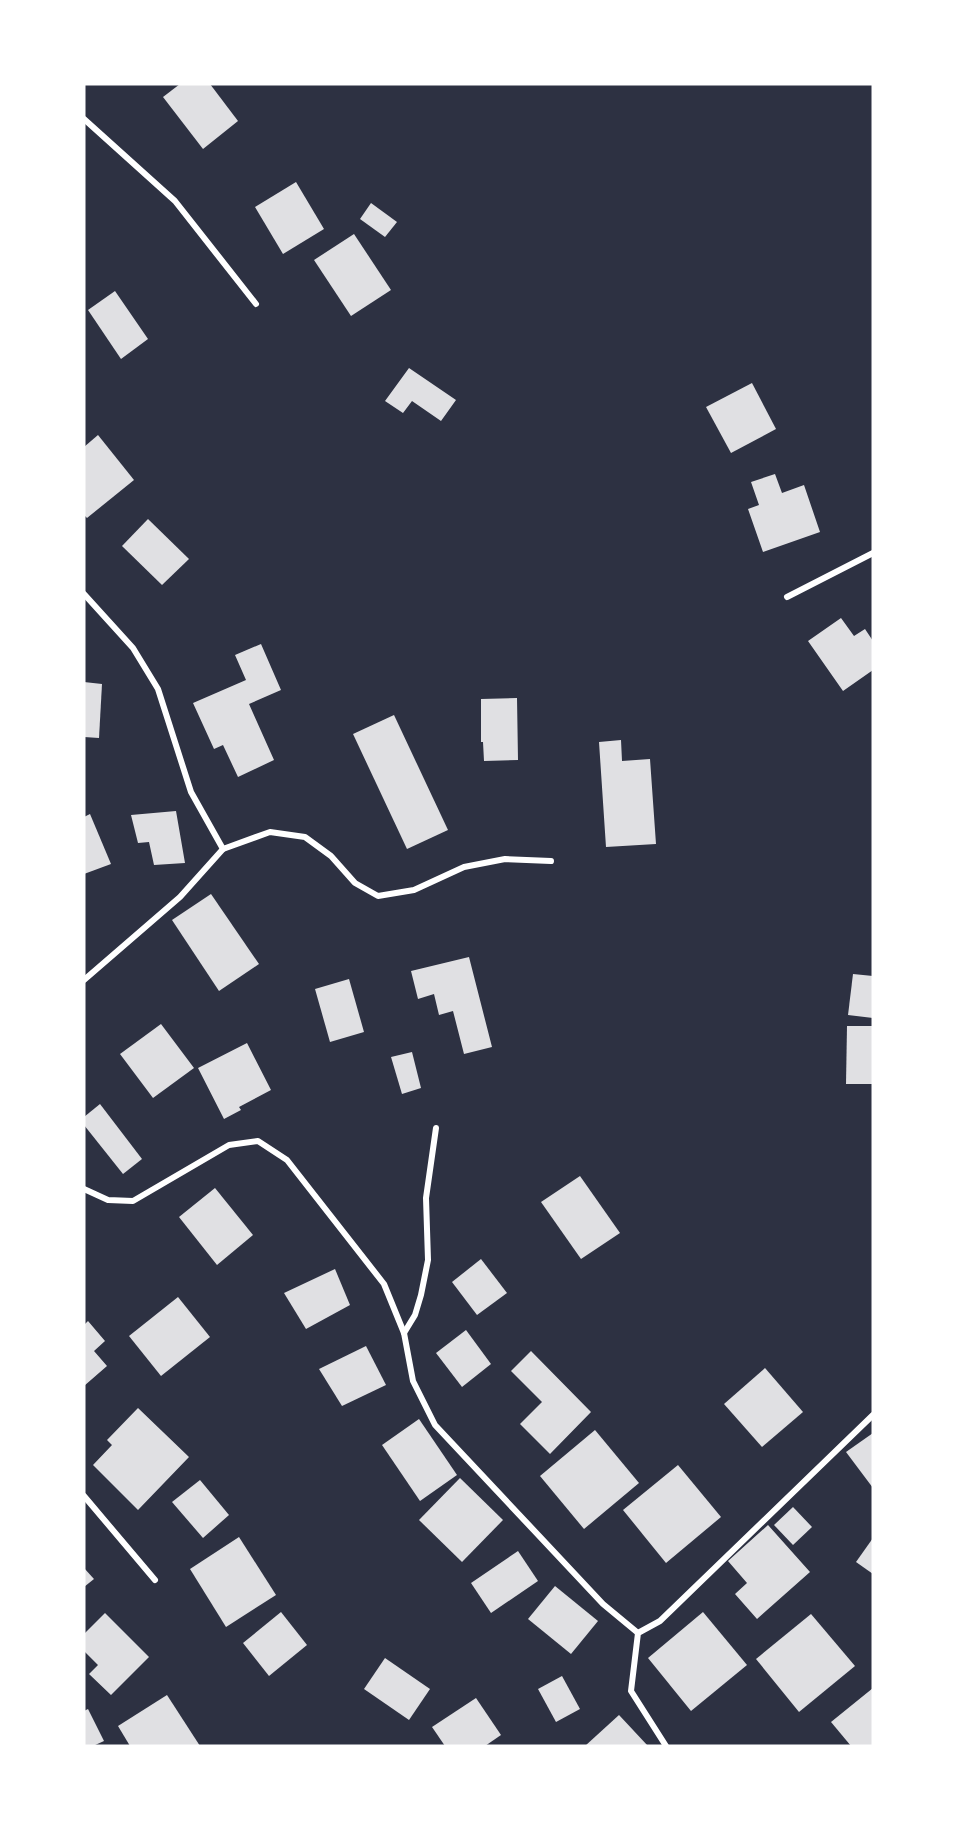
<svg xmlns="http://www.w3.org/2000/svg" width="957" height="1830" font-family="Spectral,serif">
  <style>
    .building { fill: #e0e0e3 }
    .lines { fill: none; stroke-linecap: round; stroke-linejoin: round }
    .minor { stroke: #fff; stroke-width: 6 }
  </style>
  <rect width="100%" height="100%" fill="#2d3142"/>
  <!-- building -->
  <g class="building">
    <polygon points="180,84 210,84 238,121 203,149 163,97"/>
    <polygon points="296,182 324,229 283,254 255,207"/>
    <polygon points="371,203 397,222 385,237 360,219"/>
    <polygon points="354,234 391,290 351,316 314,260"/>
    <polygon points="115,291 148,339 121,359 88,310"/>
    <polygon points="409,368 456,400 441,421 412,401 403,413 385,401"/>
    <polygon points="752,383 776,429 731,453 706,407"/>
    <polygon points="98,435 134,480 87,518 84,515 84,447"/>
    <polygon points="775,474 782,493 804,485 820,532 763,552 748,509 759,505 751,482"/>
    <polygon points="148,519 189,559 162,585 122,546"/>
    <polygon points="841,618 854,636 865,629 873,641 873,670 843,691 808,641"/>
    <polygon points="261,644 281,690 249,704 274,760 238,777 223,745 214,749 193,703 246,680 235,655"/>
    <polygon points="84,682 102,684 99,738 84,737"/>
    <polygon points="517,698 518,760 484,761 483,742 481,742 481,699"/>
    <polygon points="394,715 448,830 407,849 353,734"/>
    <polygon points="621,740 622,761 650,759 656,844 606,847 599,742"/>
    <polygon points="176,811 185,863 154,865 149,842 138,843 131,815"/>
    <polygon points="90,814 111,864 84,874 84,817"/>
    <polygon points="211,894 259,964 219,991 172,920"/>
    <polygon points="469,957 492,1047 464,1054 453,1011 439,1015 434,994 418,999 411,971"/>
    <polygon points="853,974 873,976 873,1018 848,1015"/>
    <polygon points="349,979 364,1032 330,1042 315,989"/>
    <polygon points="161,1024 194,1068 153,1098 120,1054"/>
    <polygon points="847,1026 873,1026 873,1084 846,1084"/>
    <polygon points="247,1043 271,1090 239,1107 241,1110 224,1119 198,1068"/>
    <polygon points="412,1052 421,1088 402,1094 391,1057"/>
    <polygon points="100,1104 142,1159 123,1174 84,1125 84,1117"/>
    <polygon points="580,1176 620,1233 581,1259 541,1202"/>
    <polygon points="215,1188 253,1235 217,1265 179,1217"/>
    <polygon points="481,1259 507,1293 477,1315 452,1282"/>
    <polygon points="335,1269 350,1305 306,1329 284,1293"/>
    <polygon points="178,1297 210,1337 161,1376 129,1336"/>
    <polygon points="88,1321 105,1341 94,1351 107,1366 84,1386 84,1325"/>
    <polygon points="466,1330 491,1364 462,1387 436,1353"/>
    <polygon points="366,1346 386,1385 342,1406 319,1369"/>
    <polygon points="531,1351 591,1412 550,1454 520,1424 542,1402 511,1371"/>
    <polygon points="765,1368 803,1412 762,1447 724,1404"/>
    <polygon points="138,1408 189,1457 138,1510 93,1465 112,1445 107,1440"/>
    <polygon points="419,1419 457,1475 420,1501 382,1445"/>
    <polygon points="595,1430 639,1483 584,1529 540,1476"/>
    <polygon points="873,1433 873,1488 846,1452"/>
    <polygon points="678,1465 721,1517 666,1563 623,1510"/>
    <polygon points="460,1478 503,1520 462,1562 419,1520"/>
    <polygon points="200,1480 229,1515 203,1538 172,1502"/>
    <polygon points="793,1507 812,1527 793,1545 774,1525"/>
    <polygon points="768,1525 810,1572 757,1619 735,1594 747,1583 728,1561"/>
    <polygon points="239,1537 276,1595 226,1627 190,1569"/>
    <polygon points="873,1538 873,1574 856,1562"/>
    <polygon points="518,1551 538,1581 491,1613 471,1583"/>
    <polygon points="84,1568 94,1579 84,1587"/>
    <polygon points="555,1586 598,1621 571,1654 528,1619"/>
    <polygon points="281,1612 307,1645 269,1676 243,1643"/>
    <polygon points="703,1612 747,1665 691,1711 648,1658"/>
    <polygon points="105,1613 149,1657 111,1695 89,1674 98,1665 84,1651 84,1634"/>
    <polygon points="811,1614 855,1666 799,1712 756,1659"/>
    <polygon points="385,1658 430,1689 409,1720 364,1689"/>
    <polygon points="562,1676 580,1709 556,1722 538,1689"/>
    <polygon points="873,1688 873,1746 851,1746 831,1722"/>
    <polygon points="167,1695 200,1746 130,1746 118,1726"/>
    <polygon points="476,1698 501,1735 485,1746 445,1746 432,1727"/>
    <polygon points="88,1709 104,1741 93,1746 84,1746 84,1711"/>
    <polygon points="619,1715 648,1746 585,1746"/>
  </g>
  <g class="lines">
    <!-- minor -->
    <g class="minor">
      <polyline points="84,119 175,201 256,304"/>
      <polyline points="84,594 133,648 158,689 191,792 223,849 270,832 305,837 331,856 355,883 378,896 414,890 464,867 505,859 551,861"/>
      <polyline points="787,597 873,553"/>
      <polyline points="84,980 180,897 223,849"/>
      <polyline points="84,1189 108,1200 133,1201 229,1145 258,1141 287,1160 384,1284 404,1333 413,1381 435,1425 603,1604 638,1633"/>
      <polyline points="404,1333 415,1315 421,1295 428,1260 426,1198 436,1128"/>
      <polyline points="84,1496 155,1580"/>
      <polyline points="666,1746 631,1691 638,1633 660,1621 873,1415"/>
    </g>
  </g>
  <!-- border -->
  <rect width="957" height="1830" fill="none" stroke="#ffffff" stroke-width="171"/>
</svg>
